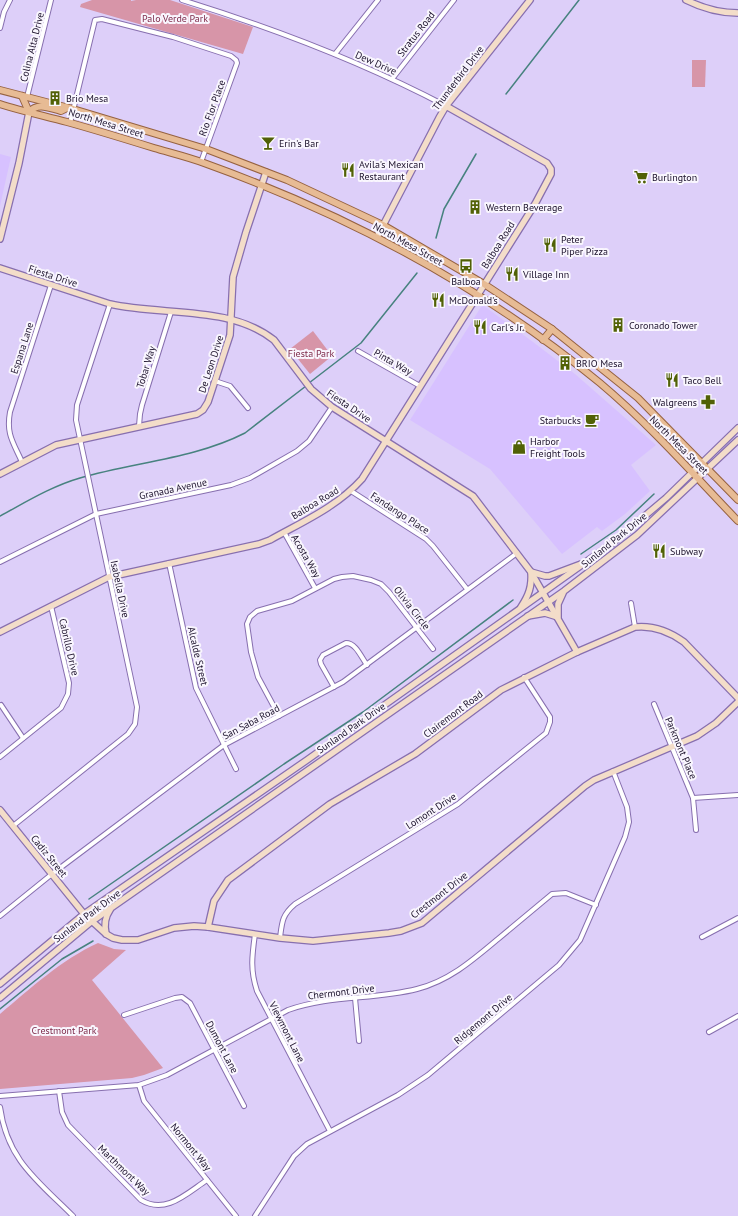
<svg xmlns="http://www.w3.org/2000/svg" width="738" height="1216" font-family="'PT Sans',sans-serif">
  <style>
    .built { fill: #d7c1ff }
    .green { fill: #d795a8 }
    .lines { fill: none; stroke-linecap: round; stroke-linejoin: round }
    .stream { stroke: #47827f; stroke-width: 1.5 }
    .street-casing { stroke: #876faf; stroke-width: 6 }
    .secondary-casing { stroke: #876faf; stroke-width: 8 }
    .primary-casing { stroke: #966241; stroke-width: 8 }
    .street { stroke: #fff; stroke-width: 4 }
    .secondary { stroke: #f3ddc9; stroke-width: 5.5 }
    .primary { stroke: #e7bb94; stroke-width: 6 }
    .labels { text-anchor: middle; dominant-baseline: central; stroke-width: 4; stroke-linejoin: round; paint-order: stroke }
    .park-label { font-size: 10px; fill: #7f2c4b; stroke: #f9f6fe }
    .street-label { font-size: 10px; fill: #1c122c; stroke: #f9f6fe }
    .poi-label { font-size: 10px; fill: #1c122c; stroke: #f9f6fe; text-anchor: start }
  </style>
  <rect width="100%" height="100%" fill="#ddcff9"/>
  <!-- built -->
  <g class="built">
    <polygon points="0,154 11,157 0,206"/>
    <polygon points="484,306 533,342 575,374 656,445 631,465 650,491 625,514 602,531 597,527 562,554 490,469 410,420 481,307"/>
  </g>
  <!-- green -->
  <g class="green">
    <polygon points="92,0 131,0 131,1 136,0 170,0 253,27 243,54 80,7 81,4"/>
    <polygon points="692,60 706,60 705,87 692,87"/>
    <polygon points="313,331 332,356 310,374 290,349"/>
    <path d="M98 943 114 949 126 950 92 980 163 1068 144 1075 132 1078 0 1089V1014C31 988 61 960 98 943Z"/>
  </g>
  <g class="lines">
    <!-- stream -->
    <g class="stream">
      <polyline points="506,94 579,0"/>
      <polyline points="436,238 444,209 476,154"/>
      <polyline points="309,383 361,343 417,273"/>
      <path d="M0 516C26 502 52 486 80 478 134 462 194 459 245 433L306 386"/>
      <polyline points="581,554 616,530 654,494"/>
      <polyline points="89,899 284,764 363,712 513,600"/>
      <polyline points="0,1009 62,959 93,941"/>
    </g>
    <defs>
      <g id="street">
        <path d="M182 0C273 28 362 62 446 106"/>
        <polyline points="0,28 4,12 10,0"/>
        <polyline points="335,54 378,0"/>
        <polyline points="392,79 454,0"/>
        <polyline points="27,97 51,0"/>
        <polyline points="70,123 95,20 102,19 173,37 231,56 236,60 237,63 201,162"/>
        <polyline points="358,351 420,386"/>
        <polyline points="215,381 230,386 248,408"/>
        <polyline points="139,426 140,414 142,405 171,312"/>
        <path d="M22 462C13 442 6 434 10 412L51 285"/>
        <polyline points="351,491 426,539 433,546 467,589"/>
        <polyline points="284,532 315,588"/>
        <polyline points="0,562 96,514 231,485 250,478 297,451 309,441 332,407"/>
        <polyline points="169,563 196,688 236,769"/>
        <polyline points="631,603 635,627"/>
        <path d="M334 687 321 664 320 660 323 655 346 643C356 643 361 657 367 665"/>
        <polyline points="654,704 693,798 696,830"/>
        <polyline points="1,705 23,738"/>
        <polyline points="279,716 258,677 251,652 247,624 250,617 257,611 292,601 334,579 342,577 353,576 371,580 381,584 389,592 433,649"/>
        <polyline points="0,757 61,708 68,694 69,683 51,606"/>
        <polyline points="693,798 738,795"/>
        <polyline points="13,826 128,734 135,724 137,707 76,420 77,405 110,304"/>
        <polyline points="0,916 52,874 224,745 343,682 517,553"/>
        <path d="M255 934C252 956 250 970 257 991L330 1131"/>
        <polyline points="702,937 738,918"/>
        <path d="M280 938C282 922 282 915 295 904L458 804 546 733 550 722V717L524 677"/>
        <polyline points="355,998 359,1041"/>
        <polyline points="124,1015 175,998 182,997 190,1003 244,1106"/>
        <polyline points="709,1032 738,1016"/>
        <polyline points="139,1085 144,1101 236,1216"/>
        <path d="M59 1091 62 1112 68 1125 141 1200C166 1215 187 1193 207 1180"/>
        <path d="M0 1096 139 1085 167 1075 288 1010C330 995 374 1000 417 989 449 981 473 960 498 939 516 924 534 909 552 894L566 893 596 905"/>
        <path d="M0 1107C7 1160 38 1181 73 1216"/>
        <polyline points="255,1216 294,1156 307,1144 398,1095 428,1075 559,965 580,940 625,837 629,822 627,807 613,771"/>
      </g>
      <g id="secondary">
        <path d="M686 0C702 8 720 13 738 13"/>
        <polyline points="377,237 439,118 446,106 530,0"/>
        <polyline points="0,239 19,163 29,112"/>
        <path d="M0 268 110 304C163 316 230 305 274 340L311 389 332 407 473 496 531 572 577 652"/>
        <polyline points="0,474 56,445 197,414 203,410 208,402 230,335 233,277 246,232 266,172"/>
        <path d="M521 607C529 595 532 586 531 572L545 576H549L581 564"/>
        <polyline points="528,616 545,613 558,617 558,604 563,593"/>
        <path d="M0 632 109 577 259 544 270 540C302 522 337 507 362 479L535 204 551 174V169L547 163 446 106"/>
        <polyline points="0,810 84,914 106,934 113,938 122,940 138,940 174,928 194,926 208,927 280,938 313,941 389,933 401,931 422,923 585,786 594,780 697,736 716,723 738,702"/>
        <path d="M208 927 214 901 228 880 330 804 415 754 501 690 577 652 635 627C654 625 669 631 684 642L738 698"/>
        <path d="M106 934C104 925 105 917 110 910"/>
        <polyline points="0,984 84,914 307,760 614,542 666,498 738,428"/>
        <polyline points="0,998 91,922 564,591 637,535 738,440"/>
      </g>
      <g id="primary">
        <polyline points="0,90 73,109 206,149 287,180 383,225 484,284 552,329 638,398 738,500"/>
        <polyline points="22,96 29,112"/>
        <path d="M0 104C22 111 45 116 67 122 96 130 125 139 154 148 171 153 188 157 204 163 346 214 483 287 600 383 650 425 693 474 738 521"/>
        <path d="M29 112C38 102 49 108 61 111L67 108"/>
        <polyline points="543,340 552,329"/>
      </g>
    </defs>
    <!-- street casing -->
    <use href="#street" class="street-casing"/>
    <!-- secondary casing -->
    <use href="#secondary" class="secondary-casing"/>
    <!-- primary casing -->
    <use href="#primary" class="primary-casing"/>
    <!-- street -->
    <use href="#street" class="street"/>
    <!-- secondary -->
    <use href="#secondary" class="secondary"/>
    <!-- primary -->
    <use href="#primary" class="primary"/>
  </g>
  <!-- icons -->
  <defs>
    <symbol id="building-bare" viewBox="-9 -9 18 18"><path d="M-4-6H4V6H1V3H-1V6H-4ZM-2.5-4.3h1.7v1.8h-1.7ZM.8-4.3h1.7v1.8H.8ZM-2.5-1h1.7V.8h-1.7ZM.8-1h1.7V.8H.8Z" fill="#516106" stroke="#f9f6fe" stroke-width="2.5" paint-order="stroke"/></symbol>
    <symbol id="bar-bare" viewBox="-9 -9 18 18"><path d="M-6-5H6L.8 .8V4.5H3.5V6h-7V4.5H-.8V.8Z" fill="#516106" stroke="#f9f6fe" stroke-width="2.5" paint-order="stroke"/></symbol>
    <symbol id="restaurant-bare" viewBox="-9 -9 18 18"><path d="M-5-6h1v4h1v-4h1v4h1v-4h1v5L-1.5 .5V6h-2V.5L-5-1ZM5-6V6H3V1.5H1.5Q1.5-4 5-6Z" fill="#516106" stroke="#f9f6fe" stroke-width="2.5" paint-order="stroke"/></symbol>
    <symbol id="supermarket-bare" viewBox="-9 -9 18 18"><path d="M-6-5.5h2.5l.6 2H6L4.5 2H-2.5L-4.4-4H-6ZM-1.5 3.2a1.3 1.3 0 1 0 .1 0ZM3 3.2a1.3 1.3 0 1 0 .1 0Z" fill="#516106" stroke="#f9f6fe" stroke-width="2.5" paint-order="stroke"/></symbol>
    <symbol id="bus-bare" viewBox="-9 -9 18 18"><path d="M-5-6H5V4H4V6H2V4H-2V6H-4V4H-5ZM-3.5-4V0h7V-4ZM-3.5 1.2v1.5H-2V1.2ZM2 1.2v1.5H3.5V1.2Z" fill="#516106" stroke="#f9f6fe" stroke-width="2.5" paint-order="stroke"/></symbol>
    <symbol id="pharmacy-bare" viewBox="-9 -9 18 18"><path d="M-2-6h4v4h4v4h-4v4h-4v-4h-4v-4h4Z" fill="#516106" stroke="#f9f6fe" stroke-width="2.5" paint-order="stroke"/></symbol>
    <symbol id="cafe-bare" viewBox="-9 -9 18 18"><path d="M-5.5-4.5H6V0H3Q3 3.5 0 3.5H-2.5Q-5.5 3.5-5.5 0ZM3-3.2v2h1.7v-2ZM-6 4.5H4V6H-6Z" fill="#516106" stroke="#f9f6fe" stroke-width="2.5" paint-order="stroke"/></symbol>
    <symbol id="shop-bare" viewBox="-9 -9 18 18"><path d="M-5-2.5h2.3a2.7 3.5 0 0 1 5.4 0H5L5.5 6h-11ZM-1.5-2.5h3a1.5 2.3 0 0 0-3 0Z" fill="#516106" stroke="#f9f6fe" stroke-width="2.5" paint-order="stroke"/></symbol>
  </defs>
  <g fill-rule="evenodd">
    <use href="#building-bare" x="45" y="88" width="20" height="20"/>
    <use href="#bar-bare" x="258" y="133" width="20" height="20"/>
    <use href="#restaurant-bare" x="338" y="160" width="20" height="20"/>
    <use href="#supermarket-bare" x="631" y="167" width="20" height="20"/>
    <use href="#building-bare" x="465" y="197" width="20" height="20"/>
    <use href="#restaurant-bare" x="540" y="235" width="20" height="20"/>
    <use href="#bus-bare" x="456" y="256" width="20" height="20"/>
    <use href="#restaurant-bare" x="502" y="264" width="20" height="20"/>
    <use href="#restaurant-bare" x="428" y="290" width="20" height="20"/>
    <use href="#building-bare" x="608" y="315" width="20" height="20"/>
    <use href="#restaurant-bare" x="470" y="317" width="20" height="20"/>
    <use href="#building-bare" x="555" y="353" width="20" height="20"/>
    <use href="#restaurant-bare" x="662" y="370" width="20" height="20"/>
    <use href="#pharmacy-bare" x="698" y="392" width="20" height="20"/>
    <use href="#cafe-bare" x="582" y="410" width="20" height="20"/>
    <use href="#shop-bare" x="509" y="437" width="20" height="20"/>
    <use href="#restaurant-bare" x="649" y="541" width="20" height="20"/>
  </g>
  <g class="labels">
    <!-- park labels -->
    <g class="park-label">
      <text x="175" y="18">Palo Verde Park</text>
      <text x="311" y="353">Fiesta Park</text>
      <text x="64" y="1030">Crestmont Park</text>
    </g>
    <!-- street labels -->
    <g class="street-label">
      <text transform="translate(416 34) rotate(-52)">Stratus Road</text>
      <text transform="translate(32 47) rotate(-76)">Colina Alta Drive</text>
      <text transform="translate(376 63) rotate(24)">Dew Drive</text>
      <text transform="translate(458 78) rotate(-53)">Thunderbird Drive</text>
      <text transform="translate(212 108) rotate(-70)">Rio Flor Place</text>
      <text transform="translate(106 123) rotate(17)">North Mesa Street</text>
      <text transform="translate(408 244) rotate(29)">North Mesa Street</text>
      <text transform="translate(498 245) rotate(-58)">Balboa Road</text>
      <text transform="translate(53 276) rotate(18)">Fiesta Drive</text>
      <text transform="translate(22 348) rotate(-72)">Espana Lane</text>
      <text transform="translate(393 362) rotate(30)">Pinta Way</text>
      <text transform="translate(211 364) rotate(-72)">De Leon Drive</text>
      <text transform="translate(146 367) rotate(-73)">Tobar Way</text>
      <text transform="translate(349 406) rotate(34)">Fiesta Drive</text>
      <text transform="translate(679 445) rotate(45)">North Mesa Street</text>
      <text transform="translate(173 489) rotate(-12)">Granada Avenue</text>
      <text transform="translate(315 503) rotate(-31)">Balboa Road</text>
      <text transform="translate(400 513) rotate(33)">Fandango Place</text>
      <text transform="translate(614 540) rotate(-39)">Sunland Park Drive</text>
      <text transform="translate(306 556) rotate(60)">Acosta Way</text>
      <text transform="translate(120 589) rotate(78)">Isabella Drive</text>
      <text transform="translate(412 608) rotate(52)">Olivia Circle</text>
      <text transform="translate(69 647) rotate(77)">Cabrillo Drive</text>
      <text transform="translate(198 656) rotate(77)">Alcalde Street</text>
      <text transform="translate(453 714) rotate(-37)">Clairemont Road</text>
      <text transform="translate(251 722) rotate(-28)">San Saba Road</text>
      <text transform="translate(351 728) rotate(-35)">Sunland Park Drive</text>
      <text transform="translate(681 748) rotate(67)">Parkmont Place</text>
      <text transform="translate(431 811) rotate(-33)">Lomont Drive</text>
      <text transform="translate(49 856) rotate(51)">Cadiz Street</text>
      <text transform="translate(439 895) rotate(-38)">Crestmont Drive</text>
      <text transform="translate(87 916) rotate(-37)">Sunland Park Drive</text>
      <text transform="translate(341 992) rotate(-7)">Chermont Drive</text>
      <text transform="translate(483 1019) rotate(-40)">Ridgemont Drive</text>
      <text transform="translate(287 1032) rotate(63)">Viewmont Lane</text>
      <text transform="translate(222 1047) rotate(62)">Dumont Lane</text>
      <text transform="translate(191 1147) rotate(51)">Normont Way</text>
      <text transform="translate(124 1170) rotate(44)">Marthmont Way</text>
    </g>
    <!-- poi labels -->
    <g class="poi-label">
      <text x="66" y="98">Brio Mesa</text>
      <text x="279" y="143">Erin's Bar</text>
      <text x="359" y="164">Avila's Mexican<tspan x="359" dy="12">Restaurant</tspan></text>
      <text x="652" y="177">Burlington</text>
      <text x="486" y="207">Western Beverage</text>
      <text x="561" y="239">Peter<tspan x="561" dy="12">Piper Pizza</tspan></text>
      <text x="523" y="274">Village Inn</text>
      <text x="466" y="281" text-anchor="middle">Balboa</text>
      <text x="449" y="300">McDonald's</text>
      <text x="629" y="325">Coronado Tower</text>
      <text x="491" y="327">Carl's Jr.</text>
      <text x="576" y="363">BRIO Mesa</text>
      <text x="683" y="380">Taco Bell</text>
      <text x="697" y="402" text-anchor="end">Walgreens</text>
      <text x="581" y="420" text-anchor="end">Starbucks</text>
      <text x="530" y="441">Harbor<tspan x="530" dy="12">Freight Tools</tspan></text>
      <text x="670" y="551">Subway</text>
    </g>
  </g>
</svg>
